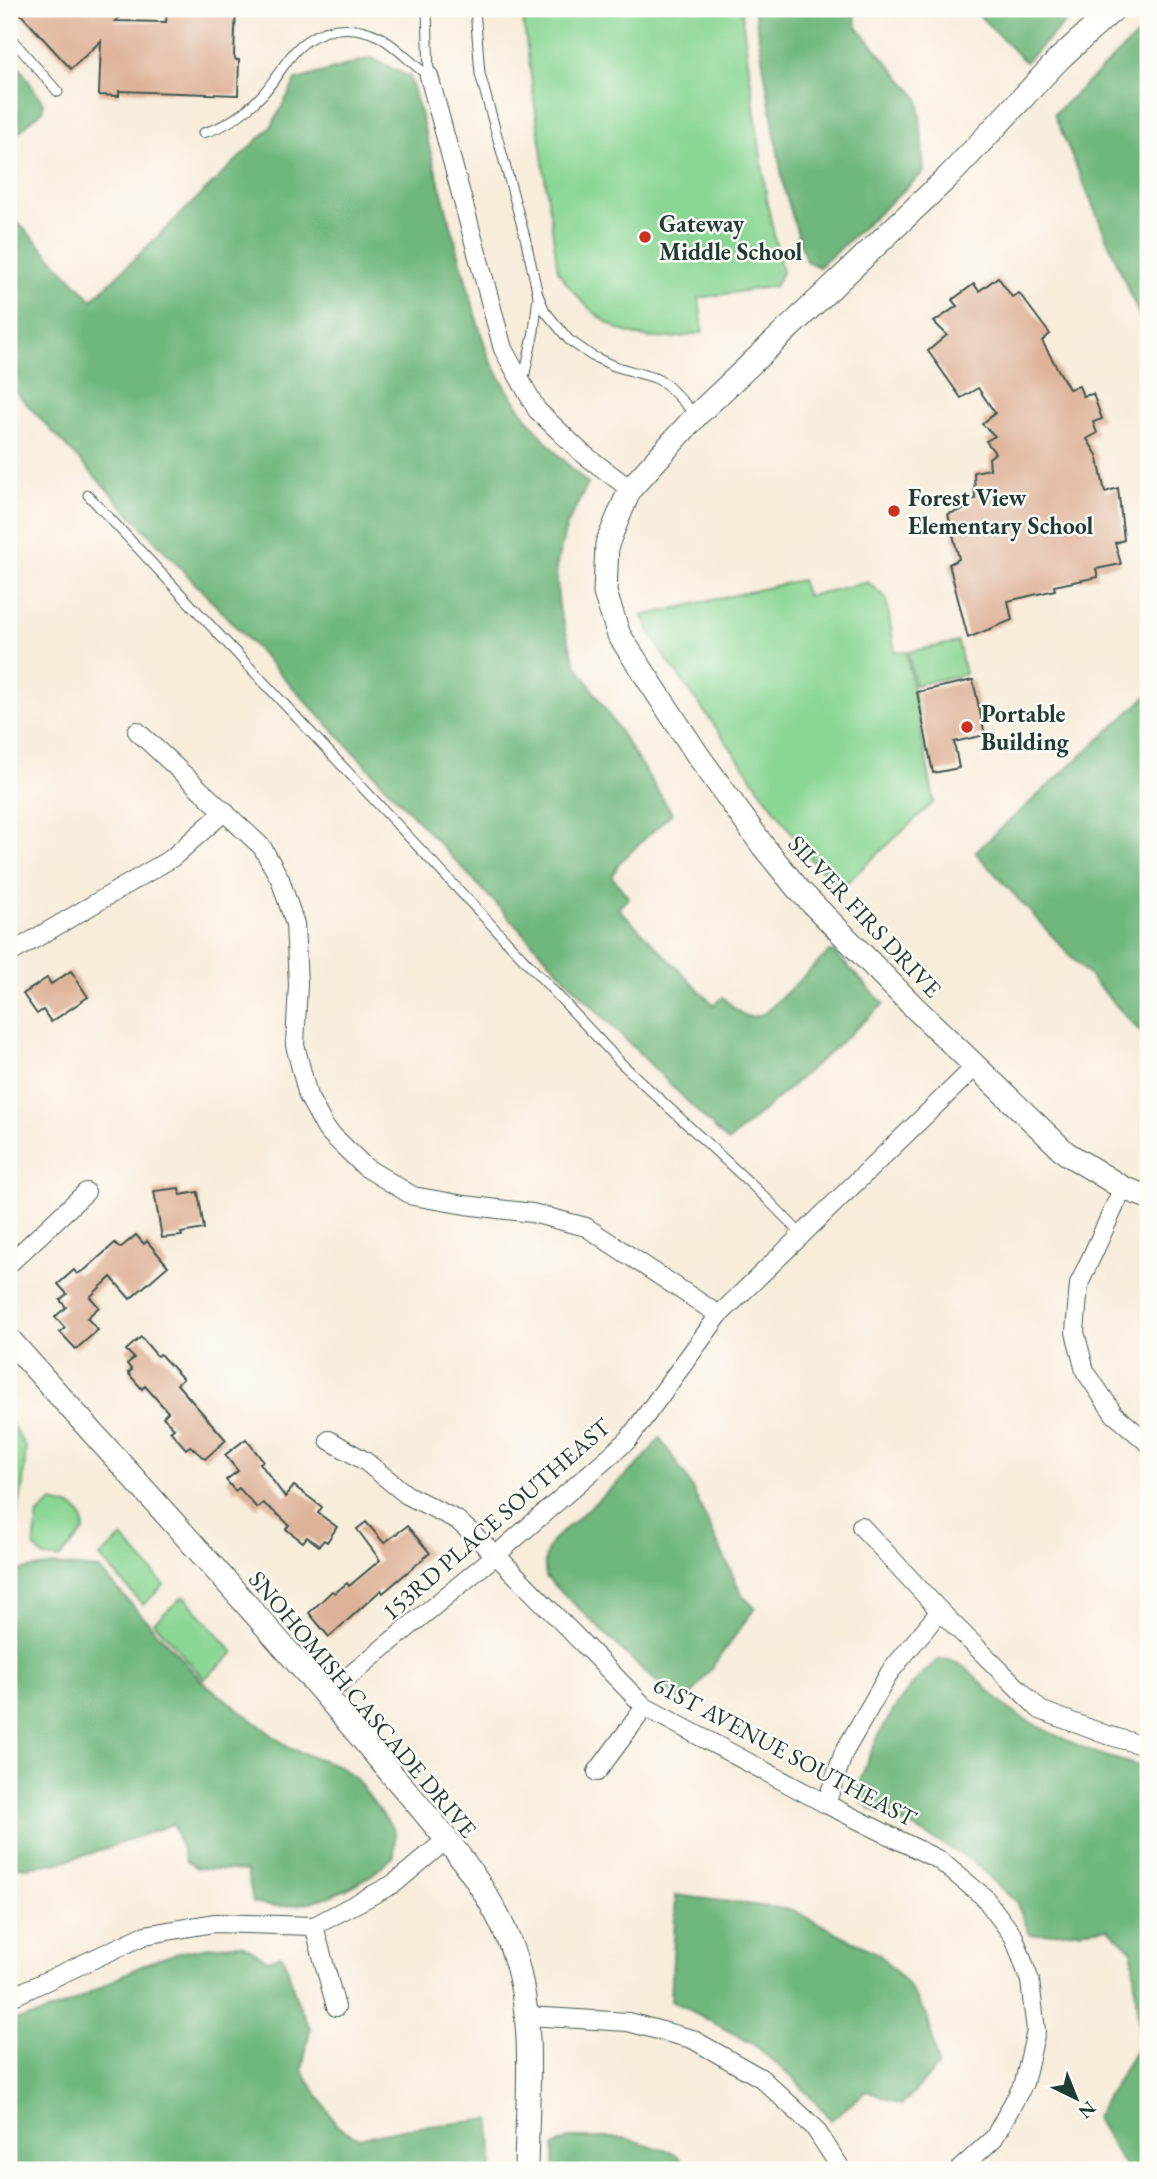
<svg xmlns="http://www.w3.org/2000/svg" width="1157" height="2179" font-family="'EB Garamond',serif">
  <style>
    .green { fill: #8ad694; stroke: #548a64; stroke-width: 2 }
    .forest { fill: #6fb77e; stroke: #477a59; stroke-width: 2 }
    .building { fill: #deb299 }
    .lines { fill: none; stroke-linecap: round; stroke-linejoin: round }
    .service-casing { stroke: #40574d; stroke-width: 11 }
    .minor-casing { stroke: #40574d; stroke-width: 20 }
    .tertiary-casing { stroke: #40574d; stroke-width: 25 }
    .service { stroke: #fff; stroke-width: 9 }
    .minor { stroke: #fff; stroke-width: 18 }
    .tertiary { stroke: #fff; stroke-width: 23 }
    .poi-dot { fill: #c8321e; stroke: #fdfcf7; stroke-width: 2.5 }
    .labels { text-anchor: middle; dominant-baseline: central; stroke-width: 5; stroke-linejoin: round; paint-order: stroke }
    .poi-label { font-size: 24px; font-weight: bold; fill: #1f3d34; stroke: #fdfcf7; text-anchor: start }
    .street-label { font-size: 24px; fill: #1f3d34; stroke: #fdfcf7 }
  </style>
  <rect width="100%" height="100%" fill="#fdfcf7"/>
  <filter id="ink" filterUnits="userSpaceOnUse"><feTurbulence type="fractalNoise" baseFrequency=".0143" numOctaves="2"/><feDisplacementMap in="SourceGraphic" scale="14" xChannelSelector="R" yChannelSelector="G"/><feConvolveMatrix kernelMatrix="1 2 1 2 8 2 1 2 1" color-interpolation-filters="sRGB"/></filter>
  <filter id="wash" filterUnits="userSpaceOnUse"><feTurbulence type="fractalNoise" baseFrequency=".00686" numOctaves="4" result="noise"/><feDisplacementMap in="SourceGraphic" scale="28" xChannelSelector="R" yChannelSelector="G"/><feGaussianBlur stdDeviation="1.57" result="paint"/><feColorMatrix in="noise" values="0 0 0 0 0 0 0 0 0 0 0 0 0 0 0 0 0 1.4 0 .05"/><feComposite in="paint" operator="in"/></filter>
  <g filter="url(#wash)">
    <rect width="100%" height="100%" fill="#f8ecda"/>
    <!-- green -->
    <g class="green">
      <path d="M528 9H741L767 202 782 272 775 286 699 298 703 332C635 351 596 326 558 271L523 19V13Z"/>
      <polygon points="801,580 807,596 868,582 886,598 895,652 906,651 934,802 841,888 812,861 660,650 642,616"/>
      <polygon points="958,642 965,674 915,685 908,652"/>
      <polygon points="9,1426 13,1426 26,1448 23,1485 13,1535 9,1541"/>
      <path d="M52 1502C72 1507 84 1506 84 1531L59 1559 44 1557 34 1547 38 1514Z"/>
      <polygon points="122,1537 164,1585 143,1605 100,1557"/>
      <polygon points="184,1596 234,1653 204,1679 154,1622"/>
    </g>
    <!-- forest -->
    <g class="forest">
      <polygon points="754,9 853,9 857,27 919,99 924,172 819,267 806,261 784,189"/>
      <polygon points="973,9 1079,9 1025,62"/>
      <polygon points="1148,25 1148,336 1054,114"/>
      <polygon points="9,51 43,103 43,110 9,141"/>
      <path d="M371 58 410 77 478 324C483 338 486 353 493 365 517 410 551 450 588 484L566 527 556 568 559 609 575 662 672 813 619 863 612 877 629 898 618 908 714 1005 723 997C738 1011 744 1023 765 1013L829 952 835 953 884 1004 728 1142 589 1003 9 385V213L92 300 271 127 296 80Z"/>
      <polygon points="1148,695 1148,1040 975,852"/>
      <path d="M660 1438 688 1480 742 1595 755 1608 685 1704 646 1673 546 1577C543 1561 545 1552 554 1539L640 1463Z"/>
      <path d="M52 1565 99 1569 203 1682 289 1748 339 1766 356 1779 395 1831 394 1856C366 1884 326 1902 286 1906 276 1908 263 1904 253 1902L247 1871 197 1868 186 1861 173 1824C121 1842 65 1869 9 1867V1568L16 1571Z"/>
      <path d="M940 1659C970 1659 986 1694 1009 1709 1035 1727 1067 1741 1097 1753 1113 1760 1133 1762 1148 1771V2170H1127L1095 2117 1140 2043 1132 1951 1108 1928 1030 1935 1017 1903 972 1861 910 1826 870 1809 859 1798C857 1760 908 1678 940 1659Z"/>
      <polygon points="676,1895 793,1910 880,1955 907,1984 928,2018 938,2066 902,2105 867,2091 831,2120 796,2081 753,2044 671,2000"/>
      <path d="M243 1944 268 1960 281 1955 285 1960 296 1998 310 2029 302 2070 338 2127 359 2138 403 2129 491 2119 492 2170H9V2020C60 2017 102 1983 148 1963 179 1950 210 1946 243 1944Z"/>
      <polygon points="570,2138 625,2138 674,2153 692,2170 554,2170 554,2146"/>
    </g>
    <g id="blocks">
      <!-- building -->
      <g class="building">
        <polygon points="16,9 129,9 115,21 166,22 167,9 236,9 234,55 236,60 239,60 238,95 119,91 119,96 99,95 101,41 71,69"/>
        <polygon points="998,277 1012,297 1019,293 1050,334 1042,341 1069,389 1079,386 1083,396 1093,394 1102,419 1093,422 1097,433 1087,439 1097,455 1105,492 1118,488 1124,540 1115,543 1121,564 1096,569 1098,577 1054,586 1055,590 1008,601 1012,620 968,638 949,564 959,559 948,514 968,508 966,500 975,499 974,472 990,469 989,458 995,453 986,441 995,436 982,424 995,413 978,388 961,398 928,351 947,335 934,322 957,306 952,300 974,284 979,291"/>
        <polygon points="973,680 985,735 954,742 959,768 933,773 917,692"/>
        <polygon points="71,971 88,997 51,1022 43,1010 37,1014 23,994 47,978 51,984"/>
        <polygon points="179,1188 180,1195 198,1192 204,1229 181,1233 182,1236 162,1238 154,1191"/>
        <polygon points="136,1235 144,1244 147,1241 168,1266 130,1299 111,1277 90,1297 99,1307 87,1318 98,1330 76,1349 60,1332 65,1328 55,1317 66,1307 60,1300 67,1294 58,1284 74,1270 77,1274 86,1269 115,1243 120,1248"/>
        <polygon points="141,1337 157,1356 160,1354 183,1379 177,1384 226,1440 205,1459 190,1446 186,1449 170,1431 174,1428 163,1417 168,1412 145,1386 142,1389 128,1373 132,1370 127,1364 134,1358 126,1350"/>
        <polygon points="246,1439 263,1461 260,1463 285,1497 294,1486 322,1507 318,1513 337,1527 327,1542 324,1540 319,1546 307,1537 303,1542 286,1529 289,1525 282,1518 263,1503 257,1508 239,1488 235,1491 226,1480 238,1471 225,1455"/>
        <polygon points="366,1522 384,1543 407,1526 430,1553 383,1593 381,1590 329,1637 309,1613 332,1591 335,1593 347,1583 349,1586 380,1560 357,1529"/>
      </g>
    </g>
  </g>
  <g filter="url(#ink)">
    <use href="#blocks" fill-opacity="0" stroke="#40574d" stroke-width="2"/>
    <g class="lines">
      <defs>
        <g id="service">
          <polyline points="427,9 429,76"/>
          <polyline points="475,9 480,74 525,237 538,295 545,311 569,340 592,356 614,366 655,378 666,384 695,414"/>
          <polyline points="9,36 58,92"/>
          <path d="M203 133C225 127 246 112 262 95 275 81 284 62 298 48 320 27 351 23 378 36 394 44 413 65 429 76"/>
          <polyline points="523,382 534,331 538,296"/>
          <polyline points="88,495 622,1064 767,1199 801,1234"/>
        </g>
        <g id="minor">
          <polyline points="429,76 503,349 537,410 582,453 630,489"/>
          <polyline points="137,731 262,847 280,879 295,924 298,984 295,1045 308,1096 326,1129 365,1167 413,1196 465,1205 532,1213 586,1227 719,1315"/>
          <polyline points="9,954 172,858 225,811"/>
          <polyline points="1123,1188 1079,1284 1075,1332 1085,1371 1114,1414 1148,1443"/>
          <polyline points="9,1264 86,1192"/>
          <polyline points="329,1440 365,1461 407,1495 457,1520 496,1555 645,1707 826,1804 939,1860 984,1897 1014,1937 1030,1981 1036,2031 1024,2083 994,2138 959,2170"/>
          <polyline points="861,1526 940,1611 1040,1710 1104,1734 1148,1747"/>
          <polyline points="326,1695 496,1555 628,1440 719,1315 975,1067"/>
          <polyline points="597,1772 645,1707"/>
          <polyline points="826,1804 844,1752 890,1672 940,1611"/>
          <polyline points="314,1926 336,2007"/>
          <polyline points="9,1996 16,1995 145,1935 214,1923 314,1926 395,1883 446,1840"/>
          <polyline points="528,2016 628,2022 692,2039 761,2078 814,2127 842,2170"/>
        </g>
        <g id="tertiary">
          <polyline points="1114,9 1060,58 950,175 697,415 630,489 607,544 605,593 619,635 697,754 763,846 798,889 915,1008 1066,1153 1123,1188 1148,1197"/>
          <path d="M9 1339C133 1479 261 1616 380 1760 428 1818 491 1882 514 1955 536 2023 527 2099 526 2170"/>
        </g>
      </defs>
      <!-- service casing -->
      <use href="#service" class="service-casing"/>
      <!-- minor casing -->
      <use href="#minor" class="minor-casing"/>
      <!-- tertiary casing -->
      <use href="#tertiary" class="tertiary-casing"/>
      <!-- service -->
      <use href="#service" class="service"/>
      <!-- minor -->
      <use href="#minor" class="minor"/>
      <!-- tertiary -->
      <use href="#tertiary" class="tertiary"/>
    </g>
  </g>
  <!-- markers -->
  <g class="poi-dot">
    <circle cx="645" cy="237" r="7"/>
    <circle cx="894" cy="511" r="7"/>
    <circle cx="967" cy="727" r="7"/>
  </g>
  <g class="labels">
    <!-- poi labels -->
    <g class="poi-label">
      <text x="659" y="223">Gateway<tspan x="659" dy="28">Middle School</tspan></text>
      <text x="908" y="497">Forest View<tspan x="908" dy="28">Elementary School</tspan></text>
      <text x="981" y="713">Portable<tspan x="981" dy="28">Building</tspan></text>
    </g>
    <!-- street labels -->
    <g class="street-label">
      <text transform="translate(865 916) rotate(47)">SILVER FIRS DRIVE</text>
      <text transform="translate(496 1519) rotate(-41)">153RD PLACE SOUTHEAST</text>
      <text transform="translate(363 1704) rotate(50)">SNOHOMISH CASCADE DRIVE</text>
      <text transform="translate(785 1751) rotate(28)">61ST AVENUE SOUTHEAST</text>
    </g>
  </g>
  <!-- margin -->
  <rect width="1157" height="2179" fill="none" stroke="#fdfcf7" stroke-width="35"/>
  <!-- north arrow -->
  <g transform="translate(1076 2098) rotate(137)" stroke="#fdfcf7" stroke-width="5" paint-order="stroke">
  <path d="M0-5L12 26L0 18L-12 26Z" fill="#1f3d34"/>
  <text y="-10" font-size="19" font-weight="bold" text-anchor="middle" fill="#1f3d34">N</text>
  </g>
</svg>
